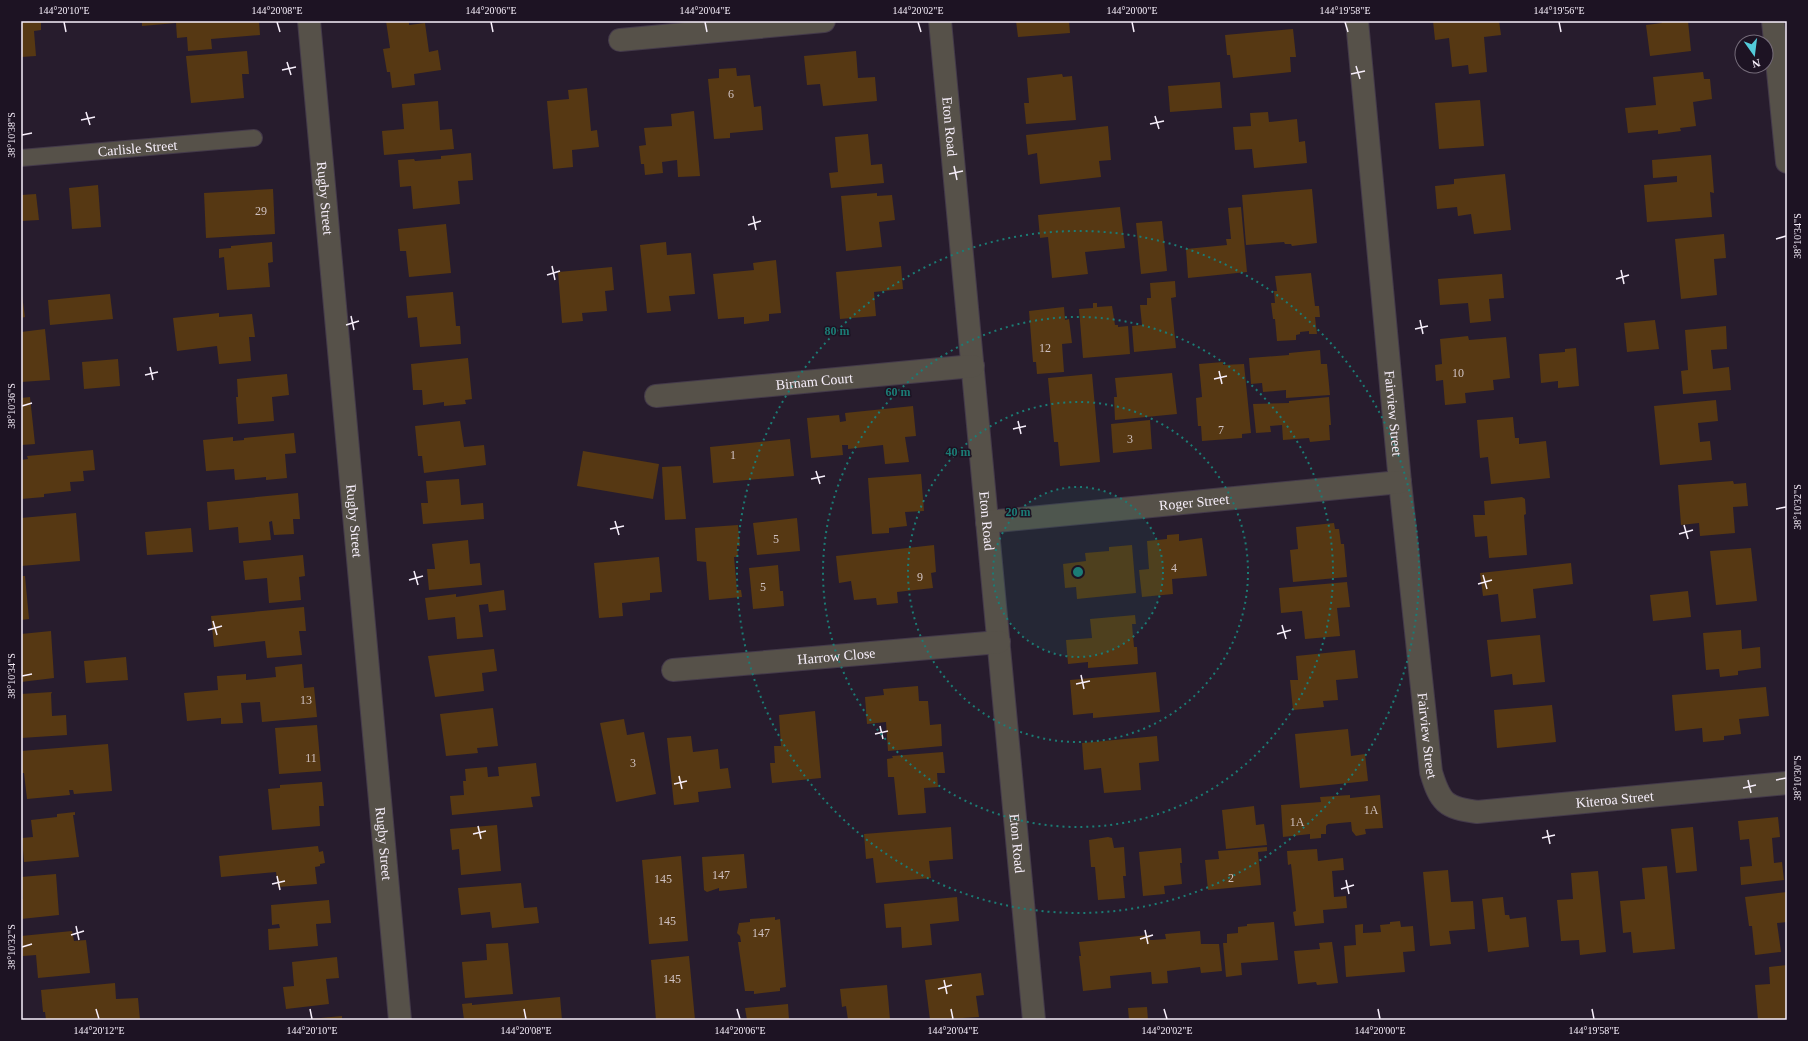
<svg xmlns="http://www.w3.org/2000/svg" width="1808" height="1041" font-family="Georgia,serif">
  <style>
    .building { fill: #563813 }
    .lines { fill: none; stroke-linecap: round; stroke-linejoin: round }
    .service-casing { stroke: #443a4a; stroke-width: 18 }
    .minor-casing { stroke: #443a4a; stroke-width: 24 }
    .service { stroke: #565149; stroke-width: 16 }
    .minor { stroke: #565149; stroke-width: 22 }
    .ticks { fill: none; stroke: #f7effb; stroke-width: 1.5 }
    .ring { fill: none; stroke: #1b7c75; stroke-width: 2; stroke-dasharray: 2 4 }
    .labels { text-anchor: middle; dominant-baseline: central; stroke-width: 3; stroke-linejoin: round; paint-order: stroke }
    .number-label { font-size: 12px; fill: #cfc1c1 }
    .street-label { font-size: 14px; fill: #f7effb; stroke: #1d1323 }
    .centre { fill: #1b7c75; stroke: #1d1323; stroke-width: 2 }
    .ring-label { font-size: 12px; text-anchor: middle; font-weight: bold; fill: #1b7c75; stroke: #1d1323; stroke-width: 3; stroke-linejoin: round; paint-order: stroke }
    .neatline { fill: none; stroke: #f7effb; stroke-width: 1.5 }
    .ticks-label { font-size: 10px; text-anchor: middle; fill: #f7effb }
  </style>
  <rect width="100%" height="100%" fill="#271c2d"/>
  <!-- building -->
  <g class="building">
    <polygon points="21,21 41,21 41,30 34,31 36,56 21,57"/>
    <polygon points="142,21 259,21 260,35 211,39 212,49 188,51 187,37 177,38 176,23 142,26"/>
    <polygon points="386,21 409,21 409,25 425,23 429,52 438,50 441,70 414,74 415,85 392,88 390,72 387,72 383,49 390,48"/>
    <polygon points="1016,21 1069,21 1070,33 1018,37"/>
    <polygon points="1433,21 1499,21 1501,35 1484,37 1487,72 1469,74 1468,65 1452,67 1449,38 1435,40"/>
    <polygon points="1661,21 1688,21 1691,51 1650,56 1646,25 1662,23"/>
    <polygon points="1293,29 1296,57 1290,57 1291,72 1233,78 1230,55 1227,55 1225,35"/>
    <polygon points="247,51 249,74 242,74 244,98 191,103 186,56"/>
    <polygon points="856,51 858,78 875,77 877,101 823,106 820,84 807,85 804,56"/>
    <polygon points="736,68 737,76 750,75 754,107 761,106 763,130 730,133 730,138 714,139 708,79 719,78 719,69"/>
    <polygon points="1703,72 1704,79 1710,79 1712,99 1693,102 1696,126 1680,128 1681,131 1658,134 1658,130 1628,133 1625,108 1656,105 1653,77"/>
    <polygon points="1062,74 1063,77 1072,76 1076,120 1026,124 1024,103 1029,103 1027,78"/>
    <polygon points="1220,82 1222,108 1170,112 1168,86"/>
    <polygon points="587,88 591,131 597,130 599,147 572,150 573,167 553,169 547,101 569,99 568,90"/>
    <polygon points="1480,100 1484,146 1439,149 1435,103"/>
    <polygon points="438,101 440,130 452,129 454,149 384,155 382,131 404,129 402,104"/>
    <polygon points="694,111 700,176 678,177 677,160 662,162 663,173 645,175 644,164 641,164 639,146 646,145 644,128 672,126 671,114"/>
    <polygon points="1268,112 1269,122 1297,119 1299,142 1305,141 1307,163 1254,168 1252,149 1235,150 1233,127 1251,126 1250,113"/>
    <polygon points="1108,126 1111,160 1099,161 1101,177 1040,184 1037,153 1028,155 1026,135"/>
    <polygon points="868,134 871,165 882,164 884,183 831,188 829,173 838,172 835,137"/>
    <polygon points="471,153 473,180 458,181 460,204 413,209 411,186 400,187 398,160 414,159 415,161 441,159 441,156"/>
    <polygon points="1711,155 1714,193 1710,192 1712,217 1647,222 1644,185 1677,182 1677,176 1653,178 1652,160"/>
    <polygon points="1505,174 1511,230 1474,234 1471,214 1458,216 1457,207 1437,209 1435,186 1454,184 1454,179"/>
    <polygon points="98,185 101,227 72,229 69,188"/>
    <polygon points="273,189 275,234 206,238 204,193"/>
    <polygon points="1312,189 1317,243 1292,246 1291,244 1285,244 1284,242 1246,245 1242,195"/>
    <polygon points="877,193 877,196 892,195 895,220 879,222 882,247 846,251 841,196"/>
    <polygon points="36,194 39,220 21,221 21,195"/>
    <polygon points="1120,207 1125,248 1085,252 1088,274 1052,278 1048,237 1040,238 1038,215"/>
    <polygon points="1241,207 1247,272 1188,278 1186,249 1227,245 1226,239 1231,239 1228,208"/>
    <polygon points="1162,221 1167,271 1141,274 1136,223"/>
    <polygon points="446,224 451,273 409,277 406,251 400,251 398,229"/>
    <polygon points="1724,234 1726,258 1714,259 1717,295 1681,299 1675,239"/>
    <polygon points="272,242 273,262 268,263 270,287 227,290 224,257 219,258 219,249 231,248 231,246"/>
    <polygon points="666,242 667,255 691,253 695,294 669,296 671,311 647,313 640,245"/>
    <polygon points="776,260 781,313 769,314 769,321 744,324 744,317 718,319 713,274 754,270 753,263"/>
    <polygon points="901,266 903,289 874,292 876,316 840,319 836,272"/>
    <polygon points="612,267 614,290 605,291 607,311 582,313 583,321 562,323 558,272"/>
    <polygon points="1311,273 1315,306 1319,306 1320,317 1315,317 1317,334 1309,334 1309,331 1300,332 1300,334 1296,335 1296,340 1277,341 1275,319 1273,319 1271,303 1275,303 1274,291 1277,291 1275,276"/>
    <polygon points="1502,274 1504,298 1489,299 1491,321 1470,323 1468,303 1440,305 1438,279"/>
    <polygon points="1175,281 1176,297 1171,298 1176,348 1134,352 1132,326 1142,325 1140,305 1147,305 1147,298 1151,298 1150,283"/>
    <polygon points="21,288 25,317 21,318"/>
    <polygon points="453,292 456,326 460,326 461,344 420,347 417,317 408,318 406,296"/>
    <polygon points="110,294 113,319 50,325 48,300"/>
    <polygon points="1093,303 1097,303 1097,307 1112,306 1115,325 1118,325 1118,327 1128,326 1130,354 1083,358 1079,309 1093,308"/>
    <polygon points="1064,307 1065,320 1069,319 1072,343 1062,344 1064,372 1037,374 1036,362 1033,362 1029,311"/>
    <polygon points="219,313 219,317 252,314 255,337 249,337 251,361 219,364 217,346 177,351 173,318"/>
    <polygon points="1655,320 1659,349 1627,352 1624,323"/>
    <polygon points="1726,326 1727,349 1711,350 1713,369 1729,367 1731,390 1683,394 1681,371 1688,370 1685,330"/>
    <polygon points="45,329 50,380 21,382 21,332"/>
    <polygon points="1468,336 1469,340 1506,337 1510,378 1493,380 1494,390 1465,393 1466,403 1445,405 1443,380 1436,381 1435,365 1442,364 1440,339"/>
    <polygon points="1576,348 1579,386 1558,388 1558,381 1541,383 1539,354 1565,352 1565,349"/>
    <polygon points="1320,350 1321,364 1327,364 1330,395 1286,398 1286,390 1263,392 1262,383 1251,384 1249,358 1289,355 1289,353"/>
    <polygon points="468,358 472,399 465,400 466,404 444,406 444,402 423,405 422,390 413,390 411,364"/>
    <polygon points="118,359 120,386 84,389 82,362"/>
    <polygon points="1223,362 1223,365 1244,364 1251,433 1242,434 1242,438 1202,441 1201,426 1198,426 1196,398 1202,397 1199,364"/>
    <polygon points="1172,373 1177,414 1115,420 1114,397 1117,397 1115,378"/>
    <polygon points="287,374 289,395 272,397 274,421 238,424 236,397 238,397 237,379"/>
    <polygon points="1092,374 1100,462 1060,466 1058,442 1054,442 1048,378"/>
    <polygon points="30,397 35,444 21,445 21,398"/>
    <polygon points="1329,397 1331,425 1329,425 1330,440 1310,442 1309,438 1283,440 1282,425 1270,426 1271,432 1256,433 1253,404 1289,403 1289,401"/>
    <polygon points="1716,400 1718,421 1698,423 1700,442 1710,441 1712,460 1660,465 1654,406"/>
    <polygon points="913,406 916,436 905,437 909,462 885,464 883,445 848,449 848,445 842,445 843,455 811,458 807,418 839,415 840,422 846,421 845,413"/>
    <polygon points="1513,417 1515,438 1519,438 1519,444 1546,441 1550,478 1491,484 1488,457 1480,458 1477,420"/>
    <polygon points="1150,420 1152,449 1113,453 1111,424"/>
    <polygon points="460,421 464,447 484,445 486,465 424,473 422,456 418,456 415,426"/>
    <polygon points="294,433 296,453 285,454 287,478 266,480 266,477 235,480 234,469 206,471 203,440 233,437 233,441 244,440 244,438"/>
    <polygon points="790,439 794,476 713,483 710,447"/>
    <polygon points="93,450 95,470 83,471 84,481 70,482 71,491 44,494 44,497 21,499 21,460 28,459 27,456"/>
    <polygon points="583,451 659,464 653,499 577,486"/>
    <polygon points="681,466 686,519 665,520 662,467"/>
    <polygon points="921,474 924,511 905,512 907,526 889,528 889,533 872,534 868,478"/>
    <polygon points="459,479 461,505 483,503 484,519 423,524 421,503 428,503 426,481"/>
    <polygon points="1733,481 1734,484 1746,483 1748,506 1733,507 1735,533 1700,536 1699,523 1681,525 1678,485"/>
    <polygon points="298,493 300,519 293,519 294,534 274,535 272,521 269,522 271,540 239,543 238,527 209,530 207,502"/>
    <polygon points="1522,497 1525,499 1526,514 1524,515 1527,555 1489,558 1487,536 1475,537 1473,515 1485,515 1484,501"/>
    <polygon points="76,513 80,561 21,566 21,518"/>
    <polygon points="797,518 800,551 757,555 753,523"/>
    <polygon points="1334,523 1335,529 1339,529 1341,544 1344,544 1347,577 1293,582 1290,550 1298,549 1296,527"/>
    <polygon points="738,525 740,546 737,546 738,557 734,557 737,590 741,590 742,597 709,600 706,562 697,561 695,528"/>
    <polygon points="191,528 193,552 147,555 145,532"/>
    <polygon points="1179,534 1179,541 1202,538 1207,576 1172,579 1173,594 1142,597 1139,570 1149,569 1147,541 1167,539 1167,535"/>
    <polygon points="468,540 470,564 480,563 482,585 429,590 427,569 435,569 432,544"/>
    <polygon points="934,545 936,572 931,573 933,588 897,592 898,603 877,605 876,598 854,600 851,581 839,583 836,556"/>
    <polygon points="1132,545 1136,593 1077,599 1076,587 1065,588 1063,564 1086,561 1085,553 1109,551 1109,547"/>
    <polygon points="1751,548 1757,601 1716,605 1710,551"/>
    <polygon points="303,555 305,576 299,577 301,600 269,603 267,578 245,580 243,561"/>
    <polygon points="659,557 662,592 650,593 650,600 622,603 623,616 599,618 594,563"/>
    <polygon points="1571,563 1573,584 1533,589 1536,618 1501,622 1498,594 1483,596 1480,573"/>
    <polygon points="778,565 780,591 783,591 784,606 753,609 749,568"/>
    <polygon points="21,576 25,576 29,619 21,620"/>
    <polygon points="1347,582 1350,607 1337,608 1340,636 1305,639 1302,611 1281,613 1279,588"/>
    <polygon points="504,590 506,610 489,612 488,604 479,605 483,637 457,639 455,617 428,620 425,598 456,594 456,597"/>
    <polygon points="1688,591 1691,617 1653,621 1650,595"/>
    <polygon points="304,607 306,631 299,631 302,655 267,658 265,641 214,647 211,616"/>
    <polygon points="1135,615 1136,624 1132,624 1134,647 1137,647 1138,664 1088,668 1088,662 1068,664 1066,640 1092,638 1090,619"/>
    <polygon points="1741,630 1742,649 1760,647 1761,668 1738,671 1738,675 1720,677 1719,669 1706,670 1703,633"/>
    <polygon points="51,631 54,678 21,682 21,634"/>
    <polygon points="1540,635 1545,682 1513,685 1512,674 1491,677 1487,640"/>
    <polygon points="494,649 497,671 482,673 484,691 435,697 428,656"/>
    <polygon points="1355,650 1358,678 1336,680 1338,700 1323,701 1324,707 1293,710 1290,680 1298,680 1296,656"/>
    <polygon points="126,657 128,680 86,683 84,661"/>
    <polygon points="302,664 304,688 314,687 317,717 262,722 260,702 241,703 243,723 221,724 221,718 187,721 184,693 218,690 217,676 246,674 246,680 276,677 275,667"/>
    <polygon points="1156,672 1160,712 1093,718 1093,713 1073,715 1070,680"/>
    <polygon points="918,686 919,701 928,701 930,725 941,724 942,746 888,751 886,722 867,724 865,697 884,695 883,689"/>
    <polygon points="1766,687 1769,716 1739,719 1741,734 1724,736 1724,740 1703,742 1702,728 1675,731 1672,695"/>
    <polygon points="52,692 51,694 52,716 66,715 67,735 21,738 21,694"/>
    <polygon points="1552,705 1556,742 1497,748 1494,710"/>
    <polygon points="493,708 498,746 477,748 478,753 446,756 440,714"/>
    <polygon points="815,711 821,778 772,783 770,763 775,763 774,746 781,746 779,715"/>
    <polygon points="624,719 627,735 644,732 656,794 616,802 600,723"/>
    <polygon points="317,725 321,771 279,774 275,728"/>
    <polygon points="1348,729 1351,756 1365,754 1368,781 1300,788 1295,734"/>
    <polygon points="691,736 693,752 718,749 720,769 728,768 731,788 698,792 699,802 674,805 667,738"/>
    <polygon points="1157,736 1159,761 1139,763 1141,790 1104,793 1101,768 1084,770 1082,743"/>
    <polygon points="108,744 112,791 74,794 73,790 69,790 70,795 27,799 24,773 21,773 21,751"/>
    <polygon points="943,752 945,773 937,773 938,787 924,788 926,813 898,815 894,777 888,777 887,759 893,758 892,756"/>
    <polygon points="536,763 540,796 531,797 533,807 452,815 450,796 464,795 463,781 466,781 465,769 487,767 488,777 499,776 498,767"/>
    <polygon points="322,782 324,806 319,806 320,826 272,830 268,789 280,788 280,785"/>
    <polygon points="1350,795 1350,798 1380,795 1383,828 1365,829 1366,834 1356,836 1352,831 1351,822 1328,824 1326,826 1326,834 1321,834 1321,838 1310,839 1310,834 1283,837 1281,805 1321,802 1320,797"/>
    <polygon points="1254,806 1256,825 1264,824 1267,845 1226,849 1222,810"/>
    <polygon points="75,812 75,815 73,815 79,857 24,862 22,838 33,837 31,820 57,817 57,814"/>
    <polygon points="1778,817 1780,837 1772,838 1774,863 1782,862 1784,880 1741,885 1740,867 1752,866 1749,839 1740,840 1738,821"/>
    <polygon points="497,825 501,871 461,875 459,849 452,850 450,829"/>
    <polygon points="951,827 953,859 929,861 931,878 876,883 873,858 866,859 864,834"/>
    <polygon points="1693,827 1697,871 1676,873 1671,829"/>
    <polygon points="1108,837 1112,838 1114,848 1124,847 1126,876 1123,876 1125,898 1098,900 1095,867 1091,867 1089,840"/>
    <polygon points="318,846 319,852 323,851 325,863 320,864 320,866 315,867 317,884 278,887 276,872 221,877 219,856"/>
    <polygon points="1267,847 1267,851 1258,852 1261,885 1208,890 1205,860 1219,859 1218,851"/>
    <polygon points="1181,848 1182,863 1180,863 1182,884 1164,886 1165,894 1143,896 1139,852"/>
    <polygon points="1317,849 1318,861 1343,858 1344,870 1332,871 1334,897 1346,896 1347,908 1323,910 1324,923 1295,926 1293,912 1296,911 1291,864 1288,865 1287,851"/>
    <polygon points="744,854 747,888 719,891 719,888 707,892 704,890 702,857"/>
    <polygon points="681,856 688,941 649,944 642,860"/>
    <polygon points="1667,866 1675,949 1633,953 1631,932 1623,933 1620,901 1645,899 1642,868"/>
    <polygon points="1448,870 1451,902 1473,901 1475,929 1449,931 1451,944 1430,946 1423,872"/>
    <polygon points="1598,871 1606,952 1580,955 1579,940 1561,941 1557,900 1573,899 1571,873"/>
    <polygon points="56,874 59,915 21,919 21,899 23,899 21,877"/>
    <polygon points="521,883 524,908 537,907 539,923 492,928 490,912 461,915 458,888"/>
    <polygon points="1787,892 1787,922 1777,923 1781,952 1755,955 1752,926 1749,926 1745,897"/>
    <polygon points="957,897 959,921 930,924 932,945 902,948 901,927 886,928 884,904"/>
    <polygon points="1503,897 1505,915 1509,915 1510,919 1526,917 1529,947 1488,952 1482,899"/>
    <polygon points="329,900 331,923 316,924 318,946 269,950 268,929 280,928 279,924 272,925 271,905"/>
    <polygon points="775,917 775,920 780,919 786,987 780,988 780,991 754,994 754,991 745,991 738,942 741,942 740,936 737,933 739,923 750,922 750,919"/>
    <polygon points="1400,921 1401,927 1413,926 1415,951 1403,952 1405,972 1346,977 1344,946 1356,945 1355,925 1363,924 1363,933 1381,932 1380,925 1390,924 1390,922"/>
    <polygon points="1274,922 1278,960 1241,963 1242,975 1226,977 1223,943 1227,943 1227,934 1238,933 1238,927 1247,926 1247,924"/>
    <polygon points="72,931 74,941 86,940 90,973 38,978 36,955 23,956 21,936"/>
    <polygon points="1200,931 1201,944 1219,944 1222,971 1201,973 1200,967 1167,971 1168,983 1152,984 1151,972 1110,976 1111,988 1083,991 1079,956 1081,956 1079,942 1149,935 1150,940 1153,940 1166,939 1165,934"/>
    <polygon points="1332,942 1338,983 1317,985 1316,982 1298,984 1294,951 1320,949 1319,943"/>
    <polygon points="508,943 513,994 465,998 462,962 487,960 486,944"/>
    <polygon points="689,956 695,1020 656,1020 651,960"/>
    <polygon points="337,957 339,978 326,979 329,1004 286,1009 283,987 294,986 292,962"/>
    <polygon points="1787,965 1787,1020 1758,1020 1755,985 1770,984 1769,967"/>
    <polygon points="981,973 984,995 976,996 979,1017 930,1020 925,980"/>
    <polygon points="115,983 116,999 138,998 140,1020 46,1020 45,1012 43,1012 41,990"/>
    <polygon points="887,985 890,1020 848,1020 846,1006 842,1007 840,989"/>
    <polygon points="560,997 562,1020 464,1020 462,1004 472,1003 472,1005"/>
    <polygon points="788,1004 789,1020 747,1020 745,1008"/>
    <polygon points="1147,1007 1148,1020 1129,1020 1128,1008"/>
    <polygon points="342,1016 342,1020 310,1020 310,1019"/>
  </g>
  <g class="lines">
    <defs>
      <g id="service">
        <path id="s1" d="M21 158 254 138"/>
      </g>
      <g id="minor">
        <path id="s2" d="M309 21 400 1020"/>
        <path id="s3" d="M940 21 1034 1020"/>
        <path id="s4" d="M1357 21 1400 482 1431 772C1440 802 1445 808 1477 812L1787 783"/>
        <polyline points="1773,21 1787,162"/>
        <polyline points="620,40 824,21"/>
        <path id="s5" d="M656 396 973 366"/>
        <path id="s6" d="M987 522 1400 482"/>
        <path id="s7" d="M673 670 999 642"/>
      </g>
    </defs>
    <!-- service casing -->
    <use href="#service" class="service-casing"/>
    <!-- minor casing -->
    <use href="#minor" class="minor-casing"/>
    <!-- service -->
    <use href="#service" class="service"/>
    <!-- minor -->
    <use href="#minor" class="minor"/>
  </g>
  <!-- ticks -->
  <path class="ticks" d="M64 22 66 32M277 22 280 32M491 22 493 32M705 22 707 32M918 22 921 32M1132 22 1134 32M1345 22 1348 32M1559 22 1561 32M287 62 291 75M1356 66 1360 79M282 70 296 67M1351 74 1365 71M86 112 90 125M1155 116 1159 129M81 120 95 117M1150 124 1164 121M22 135 32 133M954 166 957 180M949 174 963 171M753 216 756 230M748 225 761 221M1776 239 1786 236M552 266 555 280M1621 270 1624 284M547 275 560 271M1616 279 1629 275M351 316 354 330M1420 320 1423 334M346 325 359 321M1415 329 1428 326M150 367 153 380M1219 371 1222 384M145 375 158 372M1214 379 1227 376M22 406 32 403M1018 421 1021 434M1013 429 1026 426M816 471 820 484M811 479 825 476M1776 509 1786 507M615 521 619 535M1684 525 1688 539M610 529 624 526M1679 534 1693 530M414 571 418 585M1483 575 1487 589M409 580 423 576M1478 584 1492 580M213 621 217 635M1282 625 1286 639M208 630 222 626M1277 634 1291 630M1081 675 1084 689M22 676 32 674M1076 684 1090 681M880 726 883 739M875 734 888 731M679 776 682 789M1748 780 1751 793M1776 780 1786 778M674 784 687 781M1743 788 1756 785M478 826 481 839M1547 830 1550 844M473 834 486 831M1542 838 1555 835M277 876 280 890M1346 880 1349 894M272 884 285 881M1341 889 1354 885M76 926 79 940M1145 930 1148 944M71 935 84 931M1140 939 1153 935M22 947 32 944M944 980 947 994M938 989 952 985M96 1009 99 1019M310 1009 312 1019M524 1009 526 1019M737 1009 740 1019M951 1009 953 1019M1164 1009 1167 1019M1378 1009 1380 1019M1592 1009 1594 1019"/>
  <!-- distance rings -->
  <circle cx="1078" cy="572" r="85" fill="#1b7c75" fill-opacity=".12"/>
  <g class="ring">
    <circle cx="1078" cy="572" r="85"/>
    <circle cx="1078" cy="572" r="170"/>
    <circle cx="1078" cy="572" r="255"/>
    <circle cx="1078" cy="572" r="341"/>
  </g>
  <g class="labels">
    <!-- number labels -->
    <g class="number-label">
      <text x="731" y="94">6</text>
      <text x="261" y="211">29</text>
      <text x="1045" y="348">12</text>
      <text x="1458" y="373">10</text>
      <text x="1221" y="430">7</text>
      <text x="1130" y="439">3</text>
      <text x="733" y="455">1</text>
      <text x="776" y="539">5</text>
      <text x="1174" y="568">4</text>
      <text x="920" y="577">9</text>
      <text x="763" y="587">5</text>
      <text x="306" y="700">13</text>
      <text x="311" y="758">11</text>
      <text x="633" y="763">3</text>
      <text x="1371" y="810">1A</text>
      <text x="1297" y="822">1A</text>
      <text x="721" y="875">147</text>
      <text x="1231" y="878">2</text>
      <text x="663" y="879">145</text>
      <text x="667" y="921">145</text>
      <text x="761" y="933">147</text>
      <text x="672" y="979">145</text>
    </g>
    <!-- street labels -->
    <g class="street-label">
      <text stroke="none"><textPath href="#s3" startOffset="106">Eton Road</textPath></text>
      <text stroke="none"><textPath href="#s1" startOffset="117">Carlisle Street</textPath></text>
      <text stroke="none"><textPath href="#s2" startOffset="178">Rugby Street</textPath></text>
      <text stroke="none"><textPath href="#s5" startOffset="159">Birnam Court</textPath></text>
      <text stroke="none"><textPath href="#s4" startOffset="394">Fairview Street</textPath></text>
      <text stroke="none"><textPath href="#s6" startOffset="208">Roger Street</textPath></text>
      <text stroke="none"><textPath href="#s2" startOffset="502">Rugby Street</textPath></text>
      <text stroke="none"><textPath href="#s3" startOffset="502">Eton Road</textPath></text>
      <text stroke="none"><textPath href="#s7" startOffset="164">Harrow Close</textPath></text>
      <text stroke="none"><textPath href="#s4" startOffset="718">Fairview Street</textPath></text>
      <text stroke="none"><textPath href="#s4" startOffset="960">Kiteroa Street</textPath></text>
      <text stroke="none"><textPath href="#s2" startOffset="826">Rugby Street</textPath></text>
      <text stroke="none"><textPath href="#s3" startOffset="826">Eton Road</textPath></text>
    </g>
  </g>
  <circle cx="1078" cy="572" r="6" class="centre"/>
  <g class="ring-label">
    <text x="837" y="335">80 m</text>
    <text x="898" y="396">60 m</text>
    <text x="958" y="456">40 m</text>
    <text x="1018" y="516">20 m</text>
  </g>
  <!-- border -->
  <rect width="1808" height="1041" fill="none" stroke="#1d1323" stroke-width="44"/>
  <!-- north arrow -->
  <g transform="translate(1754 54) rotate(166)"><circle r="19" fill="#1d1323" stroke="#746b79"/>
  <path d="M0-3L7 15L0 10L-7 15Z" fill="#53cbda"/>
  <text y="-6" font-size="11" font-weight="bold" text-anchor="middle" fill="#f7effb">N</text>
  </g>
  <rect x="22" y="22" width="1764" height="997" class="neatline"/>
  <g class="ticks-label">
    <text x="64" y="14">144°20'10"E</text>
    <text x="277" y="14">144°20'08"E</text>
    <text x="491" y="14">144°20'06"E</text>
    <text x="705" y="14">144°20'04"E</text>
    <text x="918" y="14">144°20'02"E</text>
    <text x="1132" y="14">144°20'00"E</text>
    <text x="1345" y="14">144°19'58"E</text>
    <text x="1559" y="14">144°19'56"E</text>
    <text transform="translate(11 135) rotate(-90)" y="4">38°10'38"S</text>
    <text transform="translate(1797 236) rotate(-90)" y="4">38°10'34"S</text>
    <text transform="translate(11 406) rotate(-90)" y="4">38°10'36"S</text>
    <text transform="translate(1797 507) rotate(-90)" y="4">38°10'32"S</text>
    <text transform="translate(11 676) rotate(-90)" y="4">38°10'34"S</text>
    <text transform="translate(1797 778) rotate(-90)" y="4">38°10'30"S</text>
    <text transform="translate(11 947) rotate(-90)" y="4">38°10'32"S</text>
    <text x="99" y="1034">144°20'12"E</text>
    <text x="312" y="1034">144°20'10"E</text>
    <text x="526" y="1034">144°20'08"E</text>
    <text x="740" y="1034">144°20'06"E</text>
    <text x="953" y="1034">144°20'04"E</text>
    <text x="1167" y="1034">144°20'02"E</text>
    <text x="1380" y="1034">144°20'00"E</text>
    <text x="1594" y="1034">144°19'58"E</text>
  </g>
</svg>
